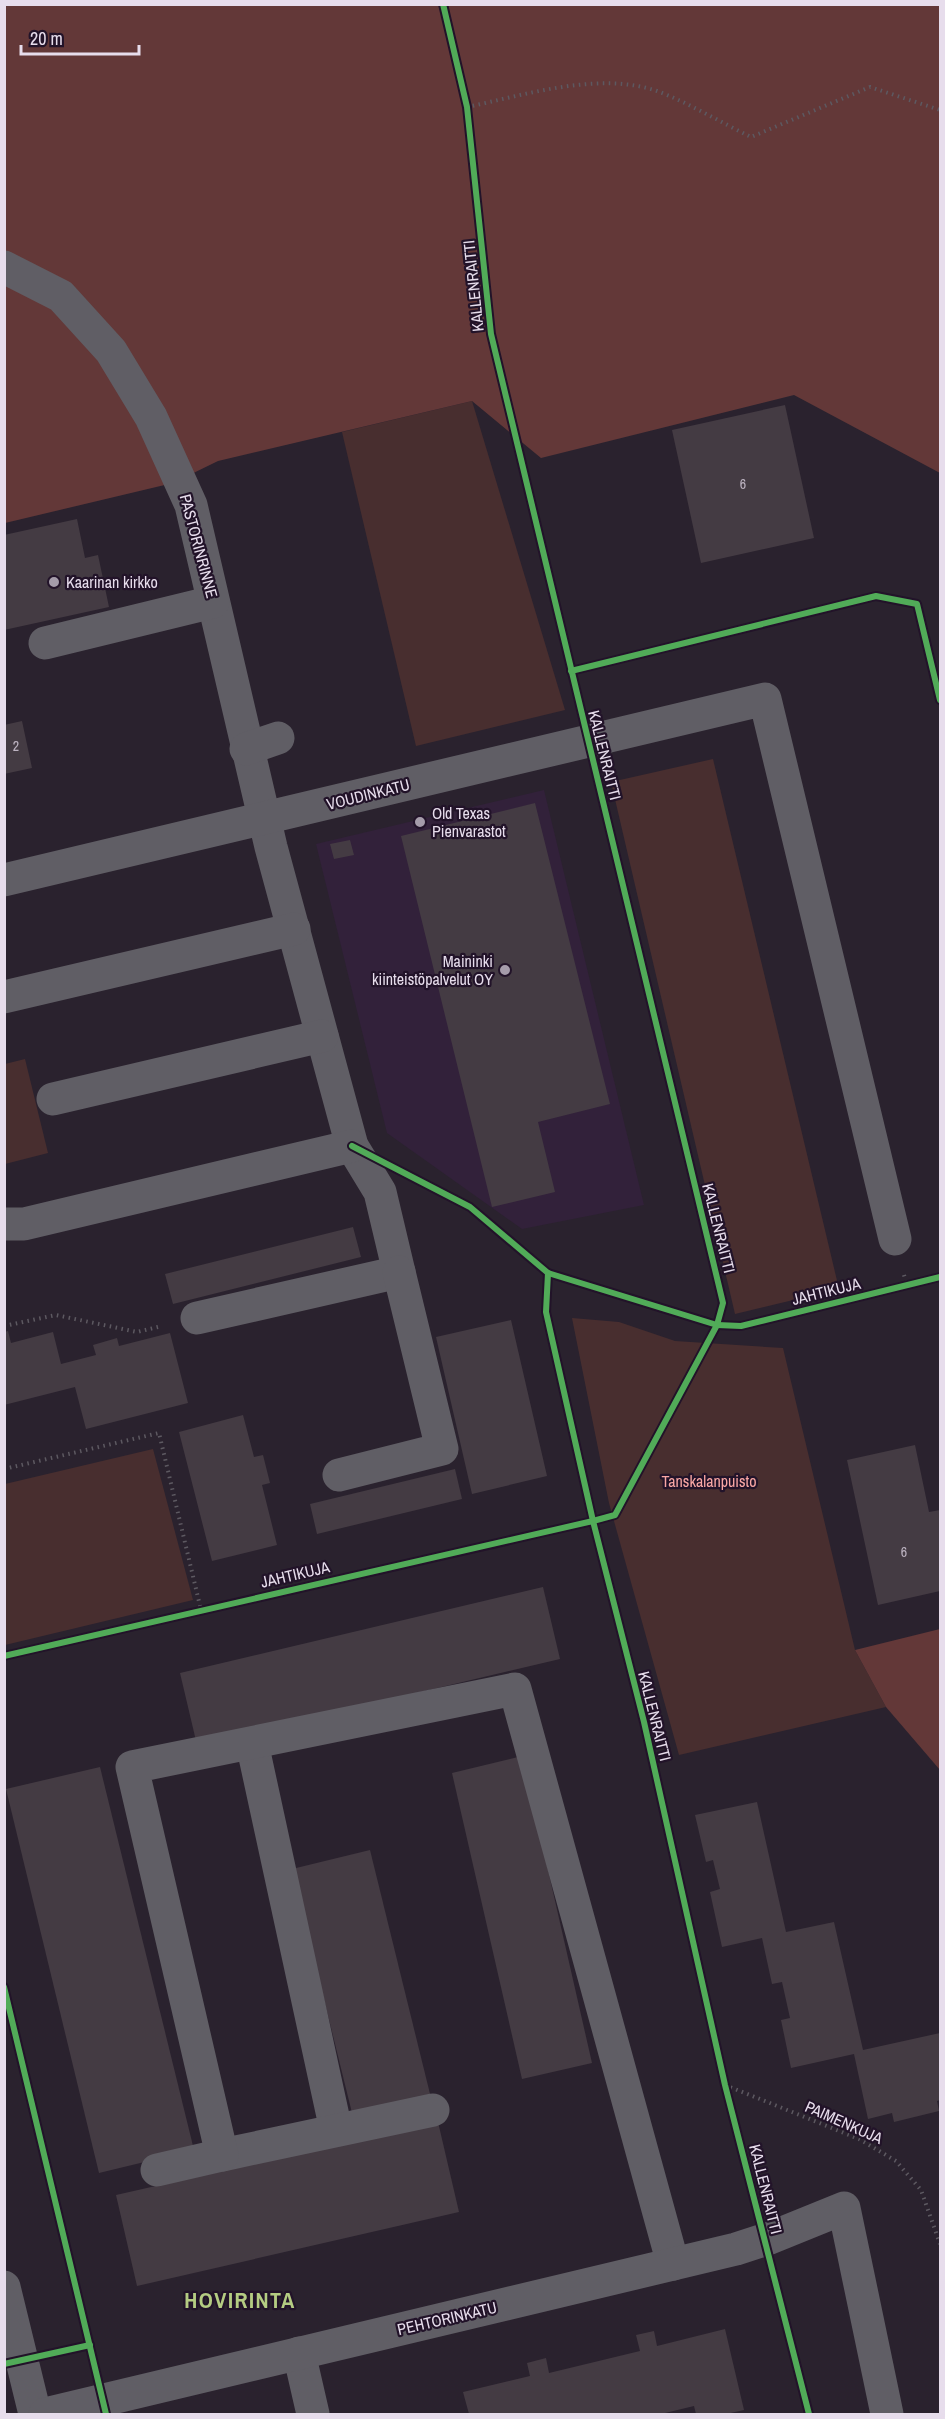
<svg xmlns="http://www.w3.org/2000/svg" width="945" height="2419" font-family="'Archivo Narrow',sans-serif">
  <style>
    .built { fill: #32213a }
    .green { fill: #482e2f }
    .forest { fill: #633838 }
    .building { fill: #443b43 }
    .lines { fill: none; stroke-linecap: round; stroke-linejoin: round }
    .path { stroke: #5d5961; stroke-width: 4; stroke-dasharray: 1.5 4.5; stroke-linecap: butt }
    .minor { stroke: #605e65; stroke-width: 33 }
    .cycleway-casing { stroke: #221329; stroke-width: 10 }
    .cycleway { stroke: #51ab58; stroke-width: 6 }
    .poi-dot { fill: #a59caa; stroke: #221329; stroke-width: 2 }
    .labels { text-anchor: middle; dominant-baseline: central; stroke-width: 4.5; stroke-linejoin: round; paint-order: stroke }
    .number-label { font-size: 14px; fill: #beb4c2 }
    .street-label { font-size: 16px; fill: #e7ddec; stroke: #221329 }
    .poi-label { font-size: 16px; fill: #e7ddec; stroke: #221329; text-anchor: start }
    .park-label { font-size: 16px; fill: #faa7a4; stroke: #221329 }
    .district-label { font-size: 22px; font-weight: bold; letter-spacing: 1.5px; fill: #b4cb82; stroke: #221329 }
  </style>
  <rect width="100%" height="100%" fill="#2a222e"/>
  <!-- built -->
  <polygon class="built" points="544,790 644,1205 522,1229 387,1133 316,844"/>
  <!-- green -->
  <g class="green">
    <polygon points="472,401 565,710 416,746 342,432"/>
    <polygon points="713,759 839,1289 735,1314 611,782"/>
    <polygon points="25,1059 48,1153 5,1164 5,1064"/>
    <polygon points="572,1318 619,1322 675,1341 783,1348 855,1650 886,1707 679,1755 609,1503"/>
    <polygon points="153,1449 193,1600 5,1645 5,1484"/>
  </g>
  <!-- forest -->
  <g class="forest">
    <polygon points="4,5 940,5 940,473 794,395 541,458 472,401 218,461 173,483 5,523"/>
    <polygon points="940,1629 940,1770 886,1707 855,1650"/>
  </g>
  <!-- building -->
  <g class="building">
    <polygon points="785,405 814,538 701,563 672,430"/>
    <polygon points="77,519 85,558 98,555 109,607 4,630 4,535"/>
    <polygon points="22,721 32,768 4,774 4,725"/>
    <polygon points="535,803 610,1104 538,1122 555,1192 492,1207 401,836"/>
    <polygon points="350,840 354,855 334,859 330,844"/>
    <polygon points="353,1227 361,1257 173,1304 165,1274"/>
    <polygon points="511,1320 547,1476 472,1494 436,1337"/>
    <polygon points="8,1331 11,1343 53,1332 61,1364 96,1355 93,1345 117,1338 119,1346 170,1333 188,1403 86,1429 75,1387 4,1405 4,1332"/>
    <polygon points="243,1415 254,1457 263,1455 270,1483 262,1485 277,1545 212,1561 179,1432"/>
    <polygon points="915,1445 929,1512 940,1510 940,1591 878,1605 847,1460"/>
    <polygon points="455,1469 462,1499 317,1534 310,1504"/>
    <polygon points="543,1587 560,1659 197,1745 180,1673"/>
    <polygon points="522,1756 592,2063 522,2079 452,1773"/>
    <polygon points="100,1767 194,2150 99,2173 6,1789"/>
    <polygon points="757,1802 786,1932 834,1922 863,2050 940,2033 940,2100 937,2101 939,2111 894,2122 892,2113 868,2119 854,2054 791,2068 781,2020 790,2018 782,1982 772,1984 762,1938 722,1947 710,1892 720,1889 713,1860 706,1862 695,1815"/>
    <polygon points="370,1850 431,2098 353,2117 292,1869"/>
    <polygon points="438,2122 459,2212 137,2286 116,2195"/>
    <polygon points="725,2329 744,2410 726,2414 696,2414 694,2406 661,2414 469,2414 463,2392 530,2376 527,2363 546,2358 549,2373 640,2351 636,2335 654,2331 657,2346"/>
  </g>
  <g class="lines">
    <!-- path -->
    <g class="path">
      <path d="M467 107C525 95 599 71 657 91 687 102 722 123 751 137L870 87 940 110"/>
      <polyline points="904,1275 907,1285"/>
      <polyline points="4,1326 56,1315 137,1332 162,1326"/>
      <polyline points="4,1469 159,1433 201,1610"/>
      <polyline points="725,2085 859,2139 896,2161 921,2190 940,2244"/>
    </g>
    <!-- minor -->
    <g class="minor">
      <polyline points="4,267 61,296 111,351 151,417 191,505 271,847 352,1146 380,1192 399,1272 197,1318"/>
      <polyline points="45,643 213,602"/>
      <polyline points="246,749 278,738"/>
      <polyline points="4,880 765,699 895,1239"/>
      <polyline points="4,997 294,929"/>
      <polyline points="53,1099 322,1036"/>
      <polyline points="4,1224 24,1224 352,1146"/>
      <polyline points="339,1475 442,1449 399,1272"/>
      <polyline points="252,1743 336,2130"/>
      <polyline points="222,2155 433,2110"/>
      <polyline points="157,2170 222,2155 132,1767 515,1689 673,2264"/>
      <polyline points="4,2287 35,2414"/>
      <polyline points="299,2353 313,2414"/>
      <polyline points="45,2414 736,2249 770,2238 844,2208 887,2414"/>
    </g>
    <defs>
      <g id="cycleway">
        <polyline points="443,4 467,107 491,334 723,1303 717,1325 615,1515 593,1521 644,1722 725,2085 809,2414"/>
        <polyline points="571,671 876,596 917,604 940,700"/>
        <polyline points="352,1146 470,1207 548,1273 717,1325 741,1326 940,1277"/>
        <polyline points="4,1656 593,1521 546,1312 548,1273"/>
        <polyline points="4,1987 106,2414"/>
        <polyline points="4,2364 90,2345"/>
      </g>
    </defs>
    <!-- cycleway casing -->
    <use href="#cycleway" class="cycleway-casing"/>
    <!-- cycleway -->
    <use href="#cycleway" class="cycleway"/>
  </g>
  <!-- markers -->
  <g class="poi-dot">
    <circle cx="54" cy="582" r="6"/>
    <circle cx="420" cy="822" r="6"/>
    <circle cx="505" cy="970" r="6"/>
  </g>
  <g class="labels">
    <!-- number labels -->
    <g class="number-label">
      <text x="743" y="484">6</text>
      <text x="16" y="746">2</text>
      <text x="904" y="1552">6</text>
    </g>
    <!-- street labels -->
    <g class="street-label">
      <text transform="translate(473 286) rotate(-96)">KALLENRAITTI</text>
      <text transform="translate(199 546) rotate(75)">PASTORINRINNE</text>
      <text transform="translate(605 755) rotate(76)">KALLENRAITTI</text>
      <text transform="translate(368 794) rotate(-14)">VOUDINKATU</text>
      <text transform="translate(719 1228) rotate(76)">KALLENRAITTI</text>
      <text transform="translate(826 1291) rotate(-14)">JAHTIKUJA</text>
      <text transform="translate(295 1574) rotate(-13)">JAHTIKUJA</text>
      <text transform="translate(655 1716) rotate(76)">KALLENRAITTI</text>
      <text transform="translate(844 2122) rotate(24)">PAIMENKUJA</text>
      <text transform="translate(766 2189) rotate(76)">KALLENRAITTI</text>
      <text transform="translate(447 2318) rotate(-13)">PEHTORINKATU</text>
    </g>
    <!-- poi labels -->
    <g class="poi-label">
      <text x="66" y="582">Kaarinan kirkko</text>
      <text x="432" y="813">Old Texas<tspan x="432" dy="18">Pienvarastot</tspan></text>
      <text x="493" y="961" text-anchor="end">Maininki<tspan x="493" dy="18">kiinteistöpalvelut OY</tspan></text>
    </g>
    <!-- park labels -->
    <g class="park-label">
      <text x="709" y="1481">Tanskalanpuisto</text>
    </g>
    <!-- district labels -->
    <g class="district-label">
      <text x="240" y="2300">HOVIRINTA</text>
    </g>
  </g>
  <!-- border -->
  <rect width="945" height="2419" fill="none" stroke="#e7ddec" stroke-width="12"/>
  <!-- scale -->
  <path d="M21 45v9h118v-9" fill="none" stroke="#e7ddec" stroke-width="3"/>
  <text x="30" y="45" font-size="18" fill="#e7ddec" stroke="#221329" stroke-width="4.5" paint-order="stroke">20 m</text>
</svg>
